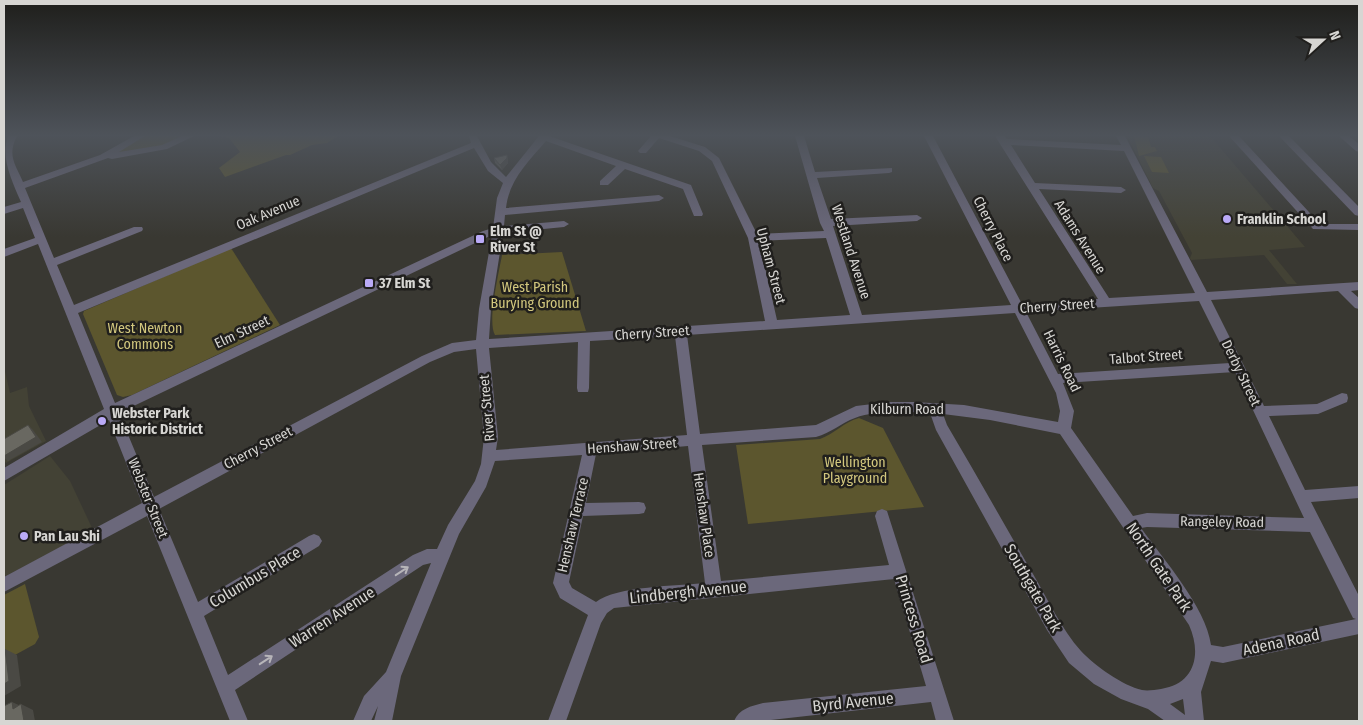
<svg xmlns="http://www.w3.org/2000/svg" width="1363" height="725" font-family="'Fira Sans Condensed',sans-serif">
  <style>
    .built { fill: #434235 }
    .green { fill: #5c562e }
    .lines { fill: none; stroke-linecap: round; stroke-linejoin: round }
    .minor { fill: #6b687b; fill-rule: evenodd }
    .wall { fill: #5a5953 }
    .shaded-wall { fill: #4a4944 }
    .building { fill: #696861; stroke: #4a4944 }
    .oneway { stroke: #b7b5b9 }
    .poi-dot { fill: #baaaf7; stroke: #201f1d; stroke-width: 2 }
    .labels { text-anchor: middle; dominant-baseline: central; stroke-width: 5; stroke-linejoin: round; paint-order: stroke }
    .street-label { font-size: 14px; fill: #d7d6d3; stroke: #201f1d }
    .poi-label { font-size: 14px; font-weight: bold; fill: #d7d6d3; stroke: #201f1d; text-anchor: start }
    .park-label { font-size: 14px; fill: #d3c87e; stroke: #201f1d }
    .near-street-label { font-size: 16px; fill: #d7d6d3; stroke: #201f1d }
  </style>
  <rect width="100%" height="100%" fill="#393832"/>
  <!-- built -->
  <g class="built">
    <polygon points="1127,136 1210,136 1305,247 1269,250 1297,284 1287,284 1264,255 1191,260 1190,258 1192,253 1159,191 1153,188"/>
    <polygon points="4,367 10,393 27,387 29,406 46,441 6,463 4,460"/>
    <polygon points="50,456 70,481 93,530 4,577 4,485"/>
  </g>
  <!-- green -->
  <g class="green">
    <polygon points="145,136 184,136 162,146 113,154"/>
    <polygon points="221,136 338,136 327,143 312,145 290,155 286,155 225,177 219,168 240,152 229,138"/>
    <polygon points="1134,136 1148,137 1151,147 1155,147 1157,151 1139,156"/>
    <polygon points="1144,156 1161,157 1169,173 1152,172"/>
    <polygon points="231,248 280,325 132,395 123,397 117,395 83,314 84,311"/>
    <path d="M562 252 586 331 495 335C487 322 499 272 502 255Z"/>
    <path d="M859 418 883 428 924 507 748 524 736 445 820 439C834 434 844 422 859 418Z"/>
    <polygon points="25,584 39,637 35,644 4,661 4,595"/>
  </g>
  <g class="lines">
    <!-- minor -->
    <g class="minor">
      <path d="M8 136H17C7 155 15 164 23 182L100 155 134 136H145L119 152 162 145 182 136H194L167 149 112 159 108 158 25 188 54 258 134 227H142L143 229 142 231 57 265 74 305 471 143 469 136H477L491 162 506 177 539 136H549L691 185 703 214 702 216H694L683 189 625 169 608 185H600V181L616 166 546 141C528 162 509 180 506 208L659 195 664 198 659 201 505 215 504 226 564 221 569 224 564 227 503 233 491 309 489 339 765 321 748 238 712 161 699 151 659 138 646 153H640L638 151 651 136H670L705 147 719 158 757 234 824 231 820 223 795 136H804L815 172 892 168V172L889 173 817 178 831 219 917 215 922 218 917 221 833 226 862 315 1011 305 924 136H933L1022 304 1098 299 995 136H1004L1007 139 1121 145 1116 136H1125L1207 292 1359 282V290L1351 291 1359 298V309L1355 308 1338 291 1211 300 1264 406 1317 404 1342 393 1347 394 1348 398 1347 402 1318 414 1269 416 1305 490 1359 486V498L1311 502 1359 596V634L1223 663 1211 661 1201 692 1204 721H1165L1148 709 1121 699 1094 684 1069 663 1047 630 936 430 930 413C908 412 875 410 855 418 841 423 831 433 816 437L702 445 721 581 889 565 875 516 877 511 882 509 887 511 954 721H936L931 702 761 721H734C739 709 751 706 763 703L926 686 894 579 614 608 607 613 601 623 566 721H548L588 615 560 598 553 583 582 455 495 461 486 487 459 534 401 676 392 721H374L378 706 371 721H353L364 696 386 672 431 563 423 565 235 690 248 721H230L147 516 4 592V577L142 503 109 420 4 481V468L104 409 38 244 4 257V249L35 238 23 208 4 214V207L21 202C12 181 0 157 8 136ZM1011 145 1124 151 1195 293 1109 298 1039 189 1121 193 1126 190 1121 187 1035 183ZM474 148 488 171 503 183 497 198 493 228 483 231 115 403 78 313ZM492 235 479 309 476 340 452 343 422 356 154 497 119 413ZM826 238 850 315 777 320 759 241ZM1199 301 1230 363 1058 374 1026 312ZM1015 313 1056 393 1060 411 1058 422 964 405 914 402H889L856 406 816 425 700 434 687 335ZM675 336 687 435 496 450 498 437 489 348 578 342 577 388 578 392H588L589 388 590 341ZM476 349 484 437 481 464 475 481 448 525 437 549H427L413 555 228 675 204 616 319 546 322 541 319 536 314 534 309 536 198 602 159 509 430 362 454 352ZM1235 372 1304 518 1147 513 1133 516 1071 428 1074 411 1063 383ZM943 414 990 420 1060 434 1189 625C1202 654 1195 684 1161 689 1155 690 1147 691 1142 690 1123 686 1094 665 1081 651 1062 630 1047 598 1033 574 1004 524 976 474 947 425ZM688 446 705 583C678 586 616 586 596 602L572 588 569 582 583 516 639 514 644 513 646 508 644 503 639 502 586 503 596 454ZM1147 527 1310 532 1353 618 1356 619 1223 647 1211 645C1206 607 1163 559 1141 528ZM1183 699 1185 715 1170 704Z"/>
      <polygon points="1229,136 1239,136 1320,224 1359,224 1359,230 1313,229"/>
      <polygon points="1279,136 1289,136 1359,207 1359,216 1355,215"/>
      <polygon points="1339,136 1349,136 1359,144 1359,152 1356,151"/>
    </g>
  </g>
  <!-- wall -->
  <polygon class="wall" points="507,155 508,163 502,170 495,163 494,158"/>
  <!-- shaded-wall -->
  <g class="shaded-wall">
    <polygon points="507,155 508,163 502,170 500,165"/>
    <polygon points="28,425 33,430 42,442 8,461 4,458 4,456"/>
    <polygon points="5,649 17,655 21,686 4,696"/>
    <polygon points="12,702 21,706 21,704 33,710 35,721 24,721 13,709"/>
  </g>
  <!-- building -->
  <g class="building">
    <polygon points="507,155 507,158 500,165 494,158"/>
    <polygon points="28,425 36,437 4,456 4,439"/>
    <polygon points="5,649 9,681 4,684 4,650"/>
    <polygon points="12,702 13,709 21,704 24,721 4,721 4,706"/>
  </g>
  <!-- one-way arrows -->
  <defs><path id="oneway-shaft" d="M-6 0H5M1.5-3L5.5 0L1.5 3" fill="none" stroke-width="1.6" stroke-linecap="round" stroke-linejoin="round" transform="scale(1.25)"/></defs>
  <g class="oneway">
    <use href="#oneway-shaft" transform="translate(402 571) rotate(-33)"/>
    <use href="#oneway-shaft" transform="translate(266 660) rotate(-33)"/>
  </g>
  <!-- sky -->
  <linearGradient id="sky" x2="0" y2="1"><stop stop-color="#1f1f1c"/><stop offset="0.57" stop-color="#4e535a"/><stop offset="1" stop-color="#4e535a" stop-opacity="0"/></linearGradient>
  <rect width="1363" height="237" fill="url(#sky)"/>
  <!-- markers -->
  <g class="poi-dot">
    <circle cx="1227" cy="219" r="5"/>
    <rect x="475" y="234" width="10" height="10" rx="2.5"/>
    <rect x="364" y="278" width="10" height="10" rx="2.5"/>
    <circle cx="102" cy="421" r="5"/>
    <circle cx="24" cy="536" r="5"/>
  </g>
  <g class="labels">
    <!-- street labels -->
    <g class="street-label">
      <text transform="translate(268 213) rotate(-23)">Oak Avenue</text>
      <text transform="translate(993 229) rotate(63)">Cherry Place</text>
      <text transform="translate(1080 237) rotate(58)">Adams Avenue</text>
      <text transform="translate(851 252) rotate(72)">Westland Avenue</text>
      <text transform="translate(771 266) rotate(75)">Upham Street</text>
      <text transform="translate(1057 306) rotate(-4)">Cherry Street</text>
      <text transform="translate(242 332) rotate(-25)">Elm Street</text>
      <text transform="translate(652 333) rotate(-4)">Cherry Street</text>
      <text transform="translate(1146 357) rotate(-4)">Talbot Street</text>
      <text transform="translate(1062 361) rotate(64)">Harris Road</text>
      <text transform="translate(1241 373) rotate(64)">Derby Street</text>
      <text transform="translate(487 408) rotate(-95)">River Street</text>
      <text x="907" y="409">Kilburn Road</text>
      <text transform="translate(632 446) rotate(-4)">Henshaw Street</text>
      <text transform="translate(258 448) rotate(-28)">Cherry Street</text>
      <text transform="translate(148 498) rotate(68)">Webster Street</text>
      <text transform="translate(704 515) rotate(82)">Henshaw Place</text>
      <text transform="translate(1222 522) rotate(1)">Rangeley Road</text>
      <text transform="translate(573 525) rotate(-77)">Henshaw Terrace</text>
    </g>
    <!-- poi labels -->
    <g class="poi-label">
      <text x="1237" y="219">Franklin School</text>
      <text x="490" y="231">Elm St @<tspan x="490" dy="16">River St</tspan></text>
      <text x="379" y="283">37 Elm St</text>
      <text x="112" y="413">Webster Park<tspan x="112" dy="16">Historic District</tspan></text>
      <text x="34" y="536">Pan Lau Shi</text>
    </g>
    <!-- park labels -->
    <g class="park-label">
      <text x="535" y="287">West Parish<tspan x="535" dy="16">Burying Ground</tspan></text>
      <text x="145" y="328">West Newton<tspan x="145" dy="16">Commons</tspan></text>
      <text x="855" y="462">Wellington<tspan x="855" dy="16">Playground</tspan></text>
    </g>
    <!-- near-street labels -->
    <g class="near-street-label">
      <text transform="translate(1159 567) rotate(56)">North Gate Park</text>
      <text transform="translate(255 577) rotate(-31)">Columbus Place</text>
      <text transform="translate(1033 588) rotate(60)">Southgate Park</text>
      <text transform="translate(688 592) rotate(-6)">Lindbergh Avenue</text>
      <text transform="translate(332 617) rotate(-33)">Warren Avenue</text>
      <text transform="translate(914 619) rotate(73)">Princess Road</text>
      <text transform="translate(1281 642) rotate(-12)">Adena Road</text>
      <text transform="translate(853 702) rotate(-6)">Byrd Avenue</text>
    </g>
  </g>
  <!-- border -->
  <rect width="1363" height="725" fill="none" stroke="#d7d6d3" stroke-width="10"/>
  <!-- north arrow -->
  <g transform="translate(1323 40) rotate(69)" stroke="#201f1d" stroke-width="4" paint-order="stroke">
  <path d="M0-4L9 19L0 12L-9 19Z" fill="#d7d6d3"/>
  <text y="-8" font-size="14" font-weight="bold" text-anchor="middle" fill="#d7d6d3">N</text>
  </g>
</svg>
